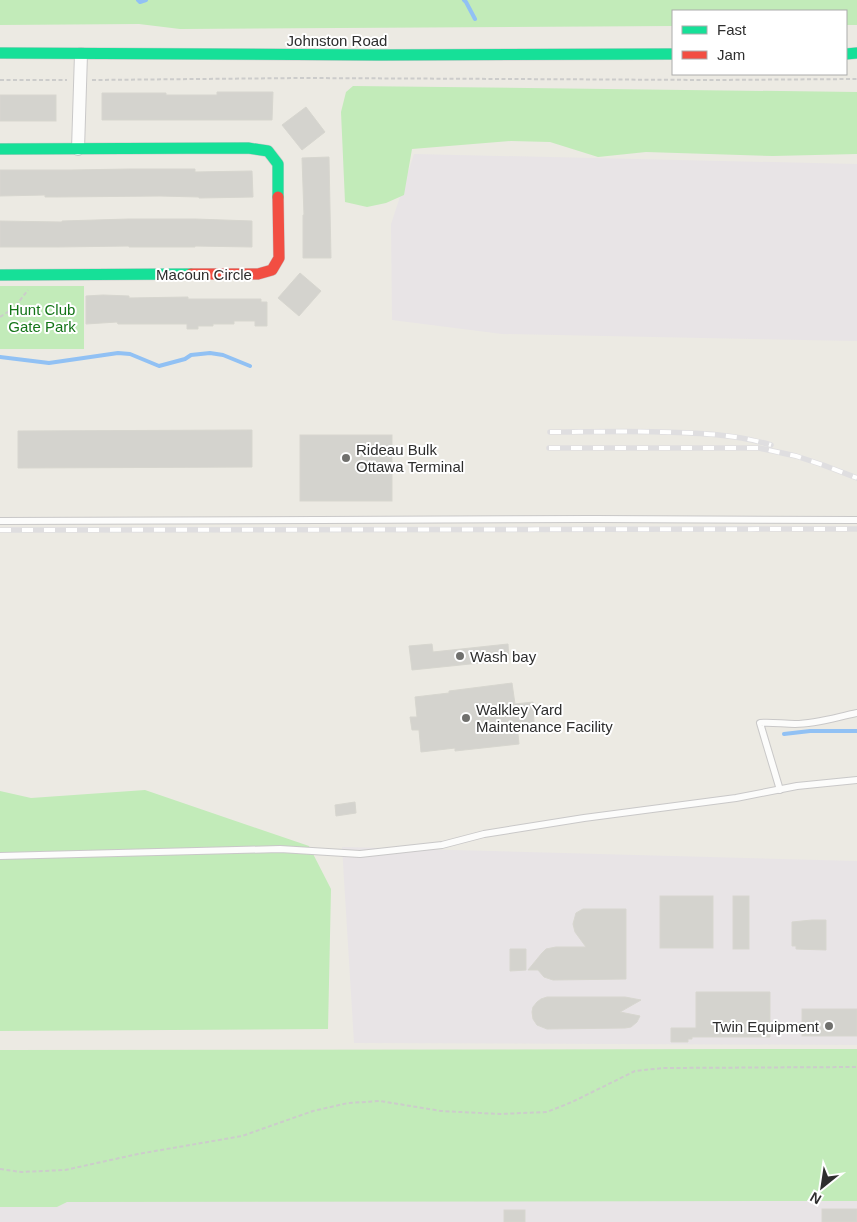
<svg xmlns="http://www.w3.org/2000/svg" width="857" height="1222" font-family="Helvetica,sans-serif">
  <style>
    .industrial { fill: #e8e4e6 }
    .green { fill: #c2ebb9 }
    .lines { fill: none; stroke-linecap: round; stroke-linejoin: round }
    .stream { stroke: #91c1f4; stroke-width: 4 }
    .building { fill: #d4d3ce; stroke: #d7d6cf }
    .lane-casing { stroke: #c9c8c8; stroke-width: 8 }
    .street-casing { stroke: #c9c8c8; stroke-width: 14 }
    .fast-casing { stroke: #c9c8c8; stroke-width: 12 }
    .jam-casing { stroke: #c9c8c8; stroke-width: 12 }
    .path { stroke: #cccccb; stroke-width: 2; stroke-dasharray: 4 2.5; stroke-linecap: butt }
    .lane { stroke: #fcfcfb; stroke-width: 6 }
    .street { stroke: #fcfcfb; stroke-width: 12 }
    .fast { stroke: #16e098; stroke-width: 11 }
    .jam { stroke: #f24e42; stroke-width: 11 }
    .rail-casing { stroke: #dfdee0; stroke-width: 5.5 }
    .rail { stroke: #fff; stroke-width: 4; stroke-dasharray: 11; stroke-linecap: butt }
    .poi-dot { fill: #70706d; stroke: #fff; stroke-width: 2 }
    .labels { text-anchor: middle; dominant-baseline: central; stroke-width: 4; stroke-linejoin: round; paint-order: stroke }
    .street-label { font-size: 15px; fill: #2e2e2e; stroke: #fff }
    .park-label { font-size: 15px; fill: #147518; stroke: #fff }
    .poi-label { font-size: 15px; fill: #2e2e2e; stroke: #fff; text-anchor: start }
  </style>
  <rect width="100%" height="100%" fill="#eceae3"/>
  <!-- industrial -->
  <g class="industrial">
    <polygon points="414,154 857,164 857,341 502,334 392,320 391,224"/>
    <polygon points="342,847 857,861 857,1045 354,1043"/>
    <polygon points="857,1193 857,1222 0,1222 0,1198"/>
  </g>
  <!-- green -->
  <g class="green">
    <polygon points="0,0 857,0 857,25 846,25 846,11 673,11 673,26 180,29 139,24 0,25"/>
    <polygon points="353,86 857,92 857,154 773,156 646,152 598,157 550,142 511,141 412,149 404,195 386,203 367,207 345,202 341,112 346,92"/>
    <rect x="0" y="286" width="84" height="63"/>
    <polygon points="145,790 309,846 331,889 328,1029 0,1031 0,791 31,798"/>
    <polygon points="857,1049 857,1201 67,1202 57,1207 0,1207 0,1050"/>
  </g>
  <g class="lines">
    <!-- stream -->
    <g class="stream">
      <polyline points="138,0 140,2 146,0"/>
      <polyline points="464,0 466,2 475,19"/>
      <polyline points="0,357 49,363 118,353 130,354 159,366 185,359 191,355 210,353 223,355 250,366"/>
      <polyline points="784,734 810,731 857,731"/>
    </g>
  </g>
  <!-- building -->
  <g class="building">
    <polygon points="217,92 273,92 272,120 102,120 102,93 166,93 166,95 217,95"/>
    <rect x="0" y="95" width="56" height="26"/>
    <polygon points="306,107 325,132 302,150 282,125"/>
    <polygon points="329,157 331,258 303,258 303,215 304,215 302,158"/>
    <polygon points="130,169 195,169 195,172 252,171 253,197 199,198 199,197 160,196 56,197 45,197 45,195 0,196 0,170 72,170"/>
    <polygon points="129,219 195,219 252,221 252,247 195,246 195,247 129,247 129,246 57,247 0,247 0,221 62,222 62,221"/>
    <polygon points="300,273 321,291 299,316 278,298"/>
    <polygon points="103,295 129,296 129,298 188,297 188,299 261,299 261,302 267,302 267,326 255,326 255,321 234,321 234,324 213,324 213,326 198,326 198,329 187,329 187,324 118,324 117,322 86,324 86,296"/>
    <polygon points="252,430 252,467 18,468 18,431"/>
    <rect x="300" y="435" width="92" height="66"/>
    <polygon points="432,644 433,652 508,644 509,660 412,670 409,646"/>
    <polygon points="512,683 515,704 533,702 534,722 517,724 519,744 455,751 455,748 421,752 419,730 412,730 410,717 417,717 415,697 449,693 449,691"/>
    <polygon points="355,802 356,813 336,816 335,805"/>
    <rect x="660" y="896" width="53" height="52"/>
    <rect x="733" y="896" width="16" height="53"/>
    <polygon points="583,909 626,909 626,979 553,980 544,977 538,970 528,970 542,953 546,949 556,947 586,947 575,932 573,924 576,913"/>
    <polygon points="812,920 826,920 826,950 796,949 796,946 792,946 792,922"/>
    <polygon points="510,949 526,949 526,970 510,971"/>
    <polygon points="696,992 770,992 770,1037 692,1037 692,1039 688,1039 688,1042 671,1042 671,1028 696,1028"/>
    <polygon points="547,997 625,997 641,1000 620,1012 640,1016 637,1022 631,1027 625,1028 547,1029 537,1025 533,1019 532,1012 533,1007 537,1002 541,999"/>
    <rect x="802" y="1009" width="55" height="27"/>
    <rect x="822" y="1209" width="35" height="13"/>
    <rect x="504" y="1210" width="21" height="12"/>
  </g>
  <g class="lines">
    <defs>
      <g id="lane">
        <polyline points="0,521 593,519 857,520"/>
        <path d="M780 790 760 723C772 722 783 724 795 724 816 724 837 717 857 713"/>
        <polyline points="0,856 280,849 360,854 442,845 484,834 584,818 736,798 797,786 857,780"/>
      </g>
      <polyline id="street" points="78,149 81,54"/>
      <g id="fast">
        <polyline points="0,53 379,55 673,54"/>
        <polyline points="846,54 857,53"/>
        <polyline points="0,149 248,148 268,151 278,164 278,197"/>
        <polyline points="0,275 191,274"/>
      </g>
      <polyline id="jam" points="191,274 258,274 272,270 279,258 278,197"/>
    </defs>
    <!-- lane casing -->
    <use href="#lane" class="lane-casing"/>
    <!-- street casing -->
    <use href="#street" class="street-casing"/>
    <!-- fast casing -->
    <use href="#fast" class="fast-casing"/>
    <!-- jam casing -->
    <use href="#jam" class="jam-casing"/>
    <!-- path -->
    <g class="path">
      <polyline points="0,80 67,80"/>
      <polyline points="92,80 304,78 711,80 857,79"/>
      <polyline points="0,317 14,308 28,290"/>
      <polyline points="0,1169 21,1172 65,1170 138,1154 242,1136 313,1111 348,1103 380,1101 441,1111 500,1114 547,1112 572,1102 635,1071 663,1068 857,1067"/>
    </g>
    <!-- lane -->
    <use href="#lane" class="lane"/>
    <!-- street -->
    <use href="#street" class="street"/>
    <!-- fast -->
    <use href="#fast" class="fast"/>
    <!-- jam -->
    <use href="#jam" class="jam"/>
    <defs>
      <g id="rail">
        <path d="M550 432C587 432 624 431 661 432 699 433 735 434 771 445"/>
        <polyline points="549,448 759,448 796,456 823,465 857,478"/>
        <polyline points="0,530 857,529"/>
      </g>
    </defs>
    <!-- rail casing -->
    <use href="#rail" class="rail-casing"/>
    <!-- rail -->
    <use href="#rail" class="rail"/>
  </g>
  <!-- markers -->
  <g class="poi-dot">
    <circle cx="346" cy="458" r="5"/>
    <circle cx="460" cy="656" r="5"/>
    <circle cx="466" cy="718" r="5"/>
    <circle cx="829" cy="1026" r="5"/>
  </g>
  <g class="labels">
    <!-- street labels -->
    <g class="street-label">
      <text x="337" y="40">Johnston Road</text>
      <text x="204" y="274">Macoun Circle</text>
    </g>
    <!-- park labels -->
    <g class="park-label">
      <text x="42" y="309">Hunt Club<tspan x="42" dy="17">Gate Park</tspan></text>
    </g>
    <!-- poi labels -->
    <g class="poi-label">
      <text x="356" y="449">Rideau Bulk<tspan x="356" dy="17">Ottawa Terminal</tspan></text>
      <text x="470" y="656">Wash bay</text>
      <text x="476" y="709">Walkley Yard<tspan x="476" dy="17">Maintenance Facility</tspan></text>
      <text x="819" y="1026" text-anchor="end">Twin Equipment</text>
    </g>
  </g>
  <!-- legend -->
  <rect x="672" y="10" width="175" height="65" fill="#ffffff" stroke="#ababab"/>
  <rect x="682" y="26" width="25" height="8" fill="#16e098" stroke="#ababab"/>
  <text x="717" y="35" font-size="15" fill="#2e2e2e">Fast</text>
  <rect x="682" y="51" width="25" height="8" fill="#f24e42" stroke="#ababab"/>
  <text x="717" y="60" font-size="15" fill="#2e2e2e">Jam</text>
  <!-- north arrow -->
  <g transform="translate(822 1187) rotate(210)" stroke="#ffffff" stroke-width="4" paint-order="stroke">
  <path d="M0-4L9 19L0 12L-9 19Z" fill="#2e2e2e"/>
  <text y="-8" font-size="14" font-weight="bold" text-anchor="middle" fill="#2e2e2e">N</text>
  </g>
</svg>
